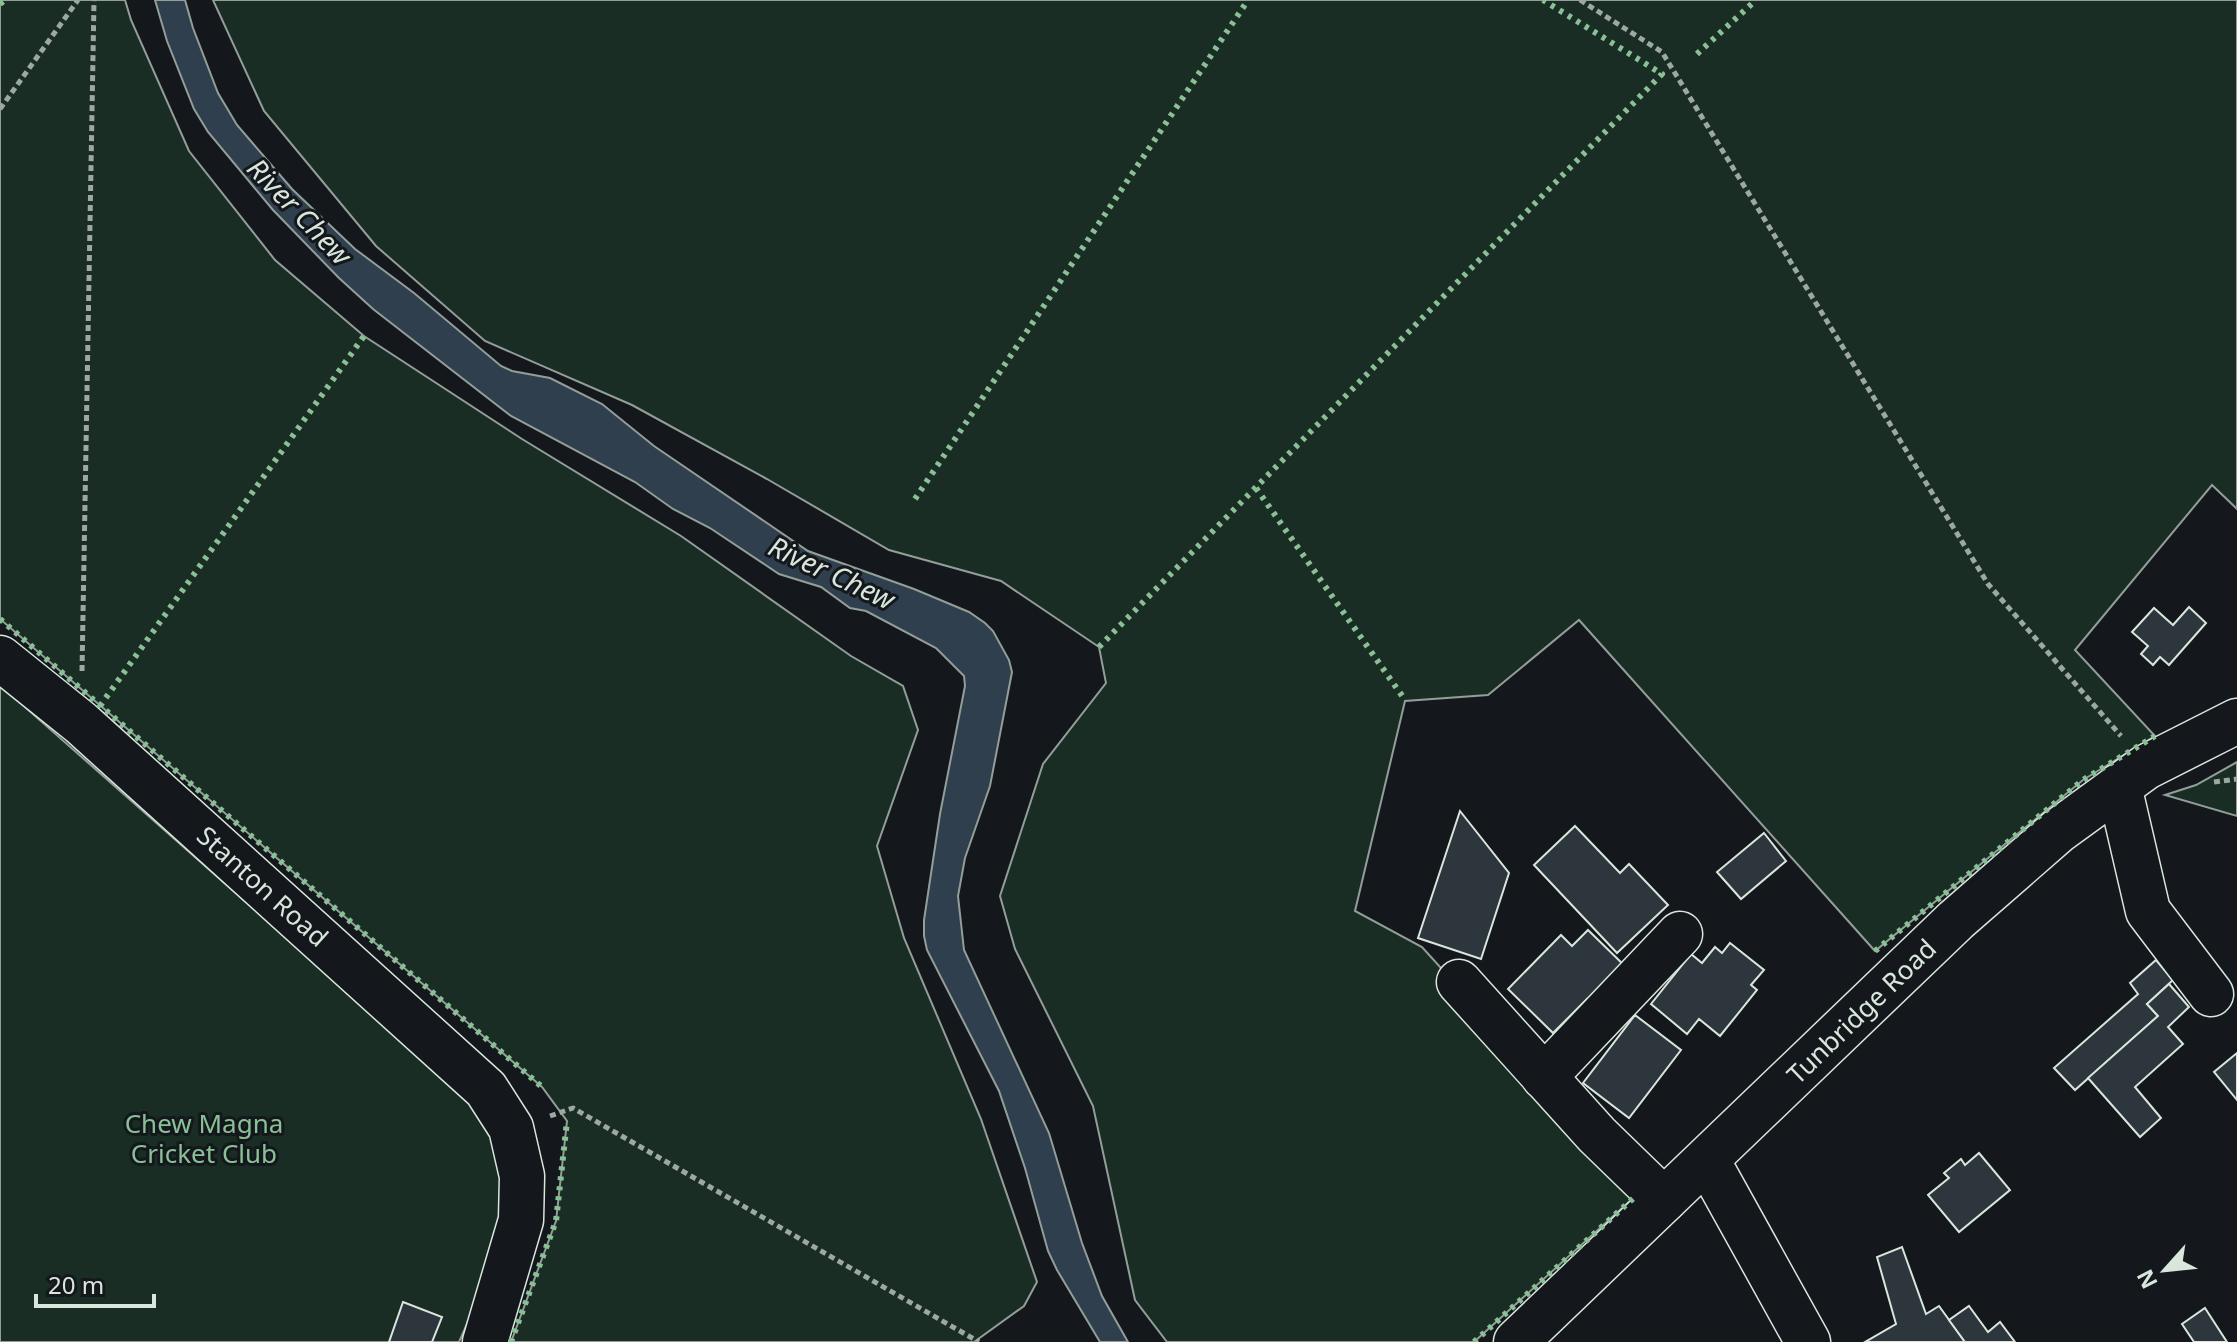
<svg xmlns="http://www.w3.org/2000/svg" width="2237" height="1342" font-family="'Noto Sans',sans-serif">
  <style>
    .green { fill: #1a2d24; stroke: #939e99; stroke-width: 2 }
    .water { fill: #2f3f4d; stroke: #939e99; stroke-width: 2 }
    .building { fill: #2c363c; stroke: #d8e6dc; stroke-width: 2 }
    .lines { fill: none; stroke-linecap: round; stroke-linejoin: round }
    .minor-casing { stroke: #d8e6dc; stroke-width: 47 }
    .major-casing { stroke: #d8e6dc; stroke-width: 47 }
    .path { stroke: #9da8a2; stroke-width: 5; stroke-dasharray: 6 4; stroke-linecap: butt }
    .minor { stroke: #14181c; stroke-width: 44 }
    .major { stroke: #14181c; stroke-width: 44 }
    .hedge { stroke: #8ac095; stroke-width: 6; stroke-dasharray: 4 6; stroke-linecap: butt }
    .labels { text-anchor: middle; dominant-baseline: central; stroke-width: 6; stroke-linejoin: round; paint-order: stroke }
    .street-label { font-size: 26px; fill: #d8e6dc; stroke: #14181c }
    .park-label { font-size: 26px; fill: #8ac095; stroke: #14181c }
    .water-label { font-size: 28px; font-style: italic; fill: #d8e6dc; stroke: #14181c }
  </style>
  <rect width="100%" height="100%" fill="#14181c"/>
  <!-- green -->
  <g class="green">
    <polygon points="0,0 125,0 131,20 189,151 275,260 364,336 522,439 681,536 851,656 903,686 918,730 877,846 904,938 981,1119 1037,1282 1024,1306 974,1342 511,1342 556,1221 567,1121 542,1087 0,619"/>
    <polygon points="213,0 2237,0 2237,509 2212,485 2075,650 2155,736 2083,780 1875,951 1579,620 1488,695 1405,701 1355,911 1422,947 1642,1190 1474,1342 1167,1342 1135,1300 1093,1106 1015,949 1000,896 1043,764 1106,683 1099,647 1001,581 889,550 767,479 632,405 485,341 376,246 264,111"/>
    <polygon points="0,685 492,1119 508,1180 479,1297 459,1342 0,1342"/>
    <polygon points="2237,762 2237,816 2165,795 2196,785"/>
  </g>
  <!-- water -->
  <polygon class="water" points="155,0 185,0 193,28 218,93 237,125 292,189 355,249 414,293 501,366 512,371 550,378 602,404 654,446 808,551 914,589 969,612 985,623 993,631 1009,660 1012,672 990,786 965,858 958,896 964,950 1049,1133 1082,1243 1102,1296 1128,1342 1100,1342 1057,1270 1048,1251 1025,1168 999,1091 927,950 924,936 924,920 940,814 965,686 964,676 936,648 866,611 850,608 821,587 779,574 710,528 673,509 635,482 511,416 373,309 339,278 273,210 208,132 194,109 167,41"/>
  <!-- building -->
  <g class="building">
    <polygon points="2189,607 2206,623 2169,665 2160,657 2153,665 2141,654 2148,646 2132,632 2154,608 2173,625"/>
    <polygon points="1460,811 1509,873 1481,959 1418,938"/>
    <polygon points="1575,826 1620,873 1629,864 1668,905 1617,953 1534,865"/>
    <polygon points="1764,833 1786,861 1741,899 1717,872"/>
    <polygon points="1588,930 1630,971 1595,1008 1587,999 1553,1033 1508,989 1561,935 1572,946"/>
    <polygon points="1730,943 1764,970 1751,985 1757,990 1720,1036 1699,1019 1687,1034 1651,1004 1691,954 1702,963 1715,947 1722,953"/>
    <polygon points="2156,960 2173,980 2147,1004 2158,1016 2075,1090 2054,1068 2138,994 2130,983"/>
    <polygon points="2169,984 2189,1007 2168,1027 2183,1044 2135,1087 2161,1118 2140,1137 2088,1078 2158,1016 2147,1004"/>
    <polygon points="1635,1015 1681,1050 1629,1118 1583,1083"/>
    <polygon points="2237,1053 2237,1100 2214,1072"/>
    <polygon points="1979,1153 2010,1190 1959,1232 1928,1195 1949,1178 1944,1173 1961,1159 1965,1165"/>
    <polygon points="1902,1247 1926,1314 1939,1306 1965,1342 1865,1342 1896,1324 1877,1257"/>
    <polygon points="403,1302 442,1317 432,1342 389,1342"/>
    <polygon points="1969,1306 1988,1332 2000,1322 2015,1342 1965,1342 1949,1320"/>
    <polygon points="2205,1308 2227,1342 2194,1342 2182,1324"/>
  </g>
  <g class="lines">
    <defs>
      <g id="minor">
        <polyline points="2119,786 2148,911 2211,994"/>
        <polyline points="1459,982 1597,1135 1664,1200"/>
        <polyline points="1544,1077 1680,934"/>
        <polyline points="1707,1160 1808,1342"/>
        <polyline points="1516,1342 1956,920 2058,831 2146,767 2237,721"/>
      </g>
      <polyline id="major" points="0,658 81,723 486,1089 511,1128 522,1176 521,1220 485,1342"/>
    </defs>
    <!-- minor casing -->
    <use href="#minor" class="minor-casing"/>
    <!-- major casing -->
    <use href="#major" class="major-casing"/>
    <!-- path -->
    <g class="path">
      <polyline points="1580,0 1662,52 1988,584 2121,736"/>
      <polyline points="0,109 78,0"/>
      <polyline points="82,671 94,0"/>
      <polyline points="2214,782 2237,779"/>
      <polyline points="550,1116 573,1108 979,1342"/>
    </g>
    <!-- minor -->
    <use href="#minor" class="minor"/>
    <!-- major -->
    <use href="#major" class="major"/>
    <!-- hedge -->
    <g class="hedge">
      <polyline points="0,4 5,0"/>
      <polyline points="1697,54 1756,0"/>
      <polyline points="1256,488 1405,700"/>
      <polyline points="915,499 1248,0"/>
      <polyline points="0,619 542,1087"/>
      <polyline points="1099,647 1662,74 1543,0"/>
      <polyline points="100,706 364,336"/>
      <polyline points="1875,951 2083,780 2155,736"/>
      <polyline points="511,1342 556,1221 567,1121"/>
      <polyline points="1474,1342 1637,1195"/>
    </g>
  </g>
  <g class="labels">
    <!-- street labels -->
    <g class="street-label">
      <text transform="translate(263 886) rotate(42)">Stanton Road</text>
      <text transform="translate(1861 1011) rotate(-44)">Tunbridge Road</text>
    </g>
    <!-- park labels -->
    <g class="park-label">
      <text x="204" y="1123">Chew Magna<tspan x="204" dy="30">Cricket Club</tspan></text>
    </g>
    <!-- water labels -->
    <g class="water-label">
      <text transform="translate(300 211) rotate(46)">River Chew</text>
      <text transform="translate(832 572) rotate(25)">River Chew</text>
    </g>
  </g>
  <!-- north arrow -->
  <g transform="translate(2165 1270) rotate(243)" stroke="#14181c" stroke-width="6" paint-order="stroke">
  <path d="M0-6L14 30L0 20L-14 30Z" fill="#d8e6dc"/>
  <text y="-12" font-size="22" font-weight="bold" text-anchor="middle" fill="#d8e6dc">N</text>
  </g>
  <!-- scale -->
  <path d="M36 1294v12h118v-12" fill="none" stroke="#d8e6dc" stroke-width="4"/>
  <text x="48" y="1294" font-size="24" fill="#d8e6dc" stroke="#14181c" stroke-width="6" paint-order="stroke">20 m</text>
</svg>
